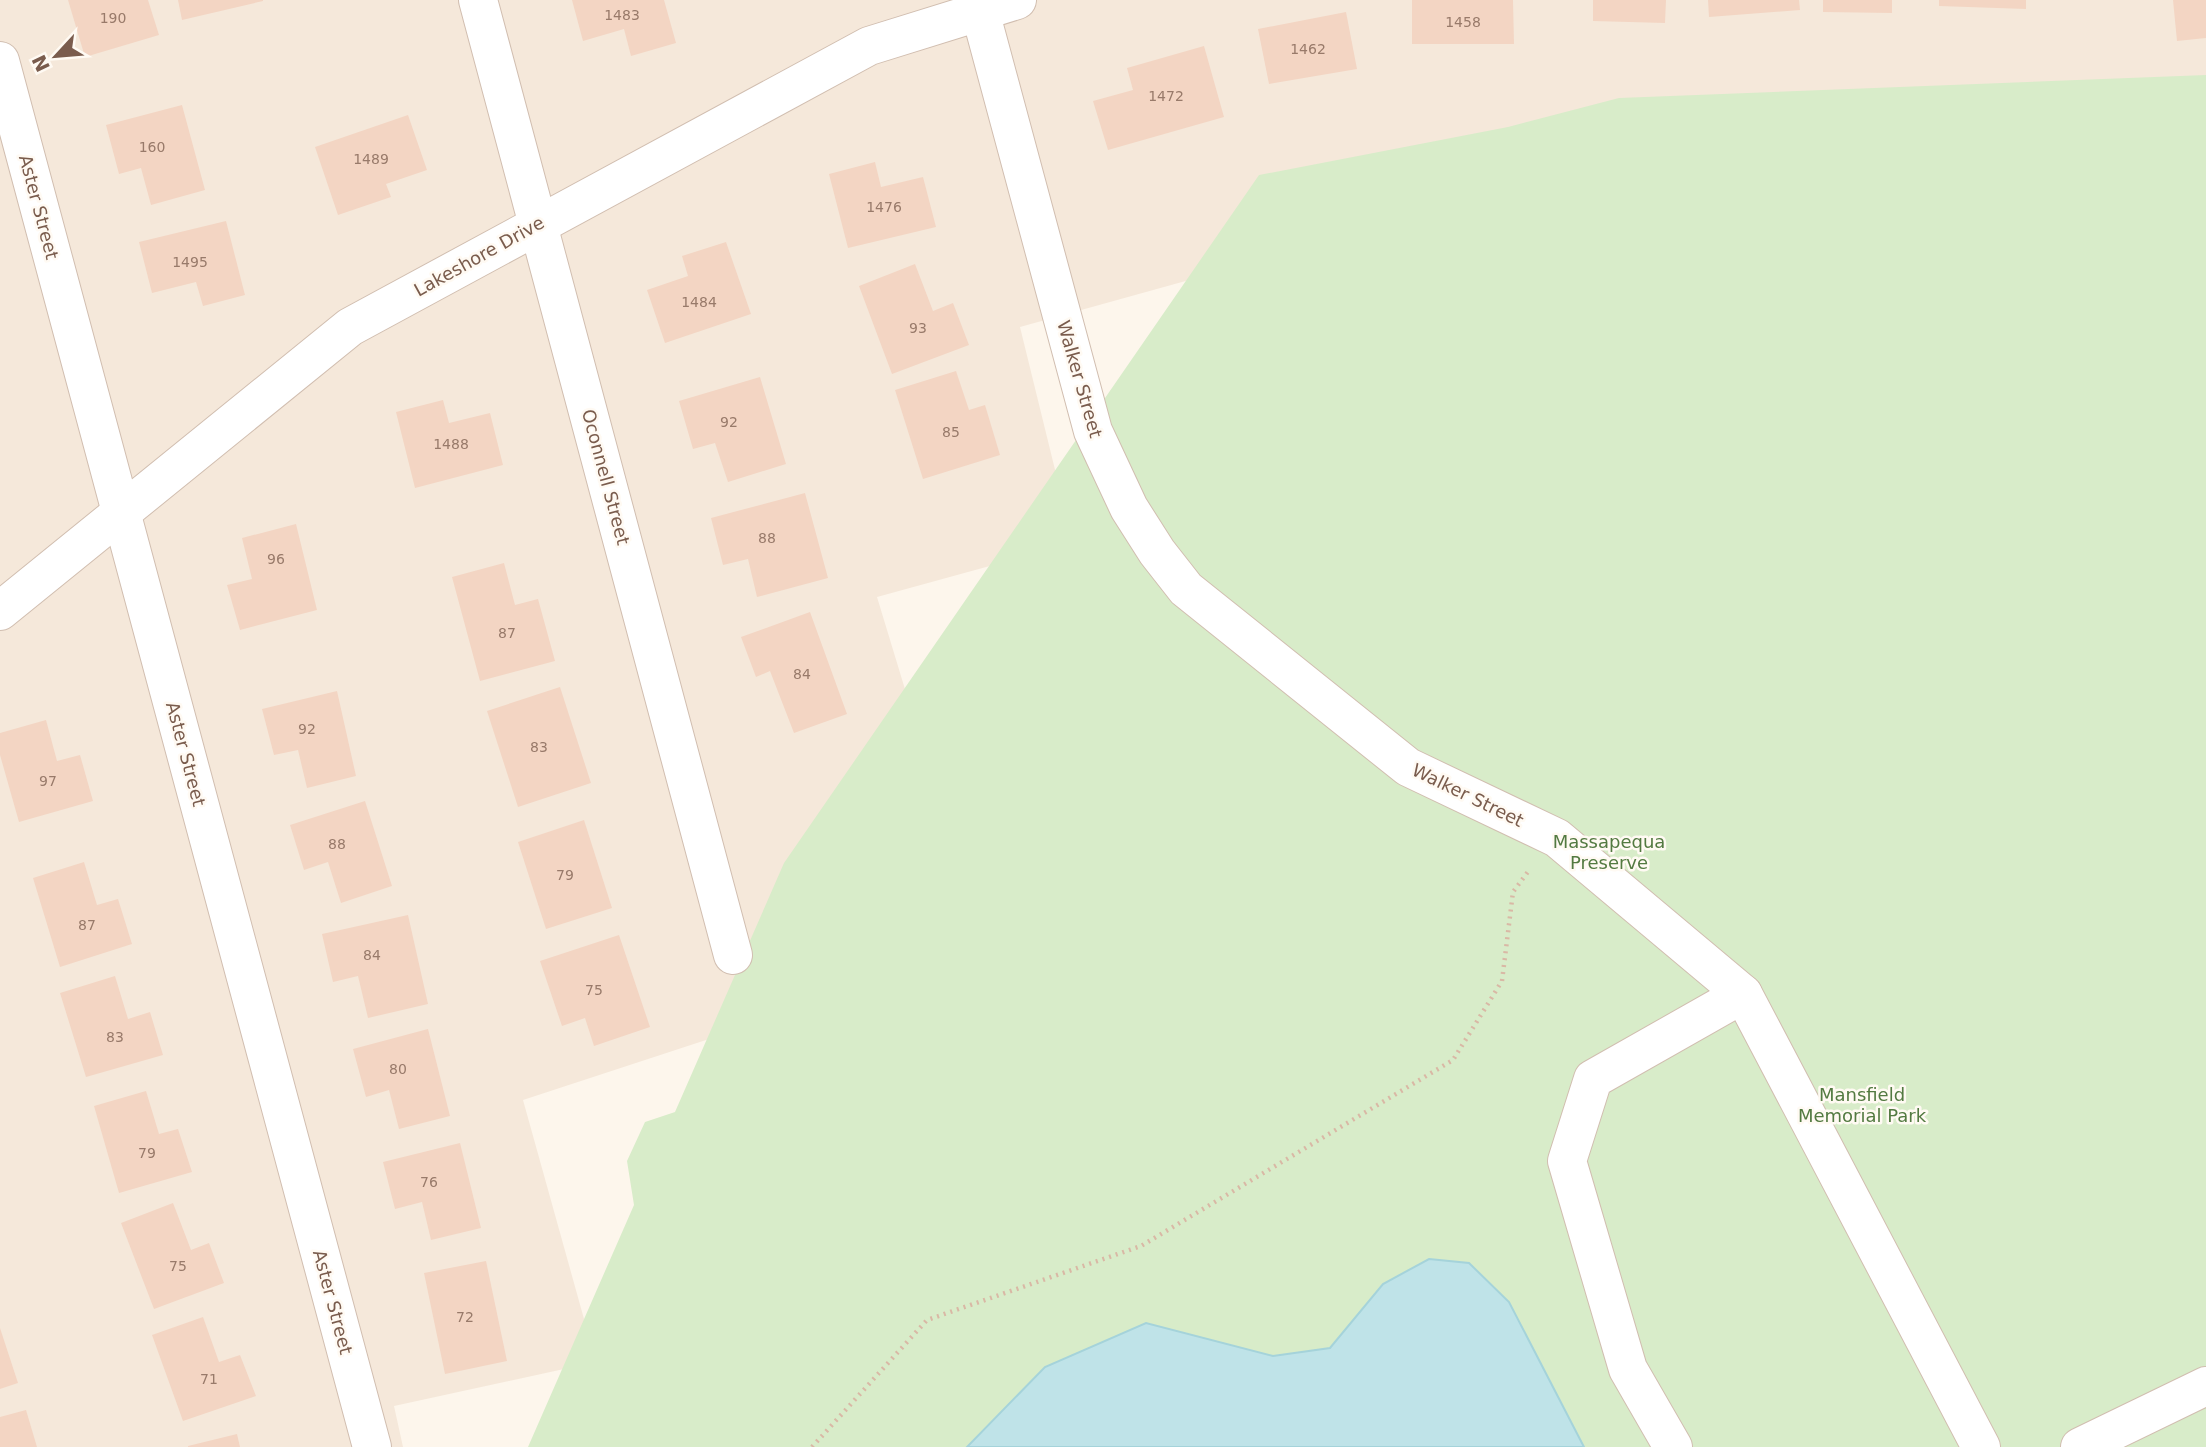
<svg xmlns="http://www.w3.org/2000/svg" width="2206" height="1447" font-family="'DejaVu Sans',sans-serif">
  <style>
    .residential { fill: #f5e8da }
    .green { fill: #d8ecc9 }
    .water { fill: #bfe3e8; stroke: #a5d3da; stroke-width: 2 }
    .building { fill: #f3d5c3 }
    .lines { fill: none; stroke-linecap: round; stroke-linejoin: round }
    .minor-casing { stroke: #d1beb0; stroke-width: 40 }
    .path { stroke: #d9b8a5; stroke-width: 4.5; stroke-dasharray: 2 5; stroke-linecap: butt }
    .minor { stroke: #fff; stroke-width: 38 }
    .labels { text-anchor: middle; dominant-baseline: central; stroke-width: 5; stroke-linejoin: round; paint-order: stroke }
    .number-label { font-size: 14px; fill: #987a6a }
    .street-label { font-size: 18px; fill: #7a5c4d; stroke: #fffaf3 }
    .park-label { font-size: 18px; fill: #537a41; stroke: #fffaf3 }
  </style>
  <rect width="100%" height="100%" fill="#fdf6ec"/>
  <!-- residential -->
  <polygon class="residential" points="0,0 2206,0 2206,94 1283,254 1020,327 1073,543 877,597 945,821 840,996 523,1100 596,1362 394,1406 403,1447 0,1447"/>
  <!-- green -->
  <polygon class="green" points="2206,75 2206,1447 528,1447 634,1205 627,1161 645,1122 675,1112 784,863 1259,175 1508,127 1619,98"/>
  <!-- water -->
  <polygon class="water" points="1429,1259 1469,1263 1509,1302 1584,1447 967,1447 1045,1367 1146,1323 1273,1356 1330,1348 1383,1284"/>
  <!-- building -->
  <g class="building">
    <polygon points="68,0 148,0 159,35 85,57"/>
    <polygon points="178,0 263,0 263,1 182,20"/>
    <polygon points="572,0 664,0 676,43 631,56 624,29 583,41"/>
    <polygon points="1412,0 1513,0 1514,44 1412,44"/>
    <polygon points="1593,0 1666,0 1665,23 1593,21"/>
    <polygon points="1708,0 1799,0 1800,10 1709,17"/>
    <polygon points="1823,0 1892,0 1892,13 1823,12"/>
    <polygon points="1939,0 2026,0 2026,9 1939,6"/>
    <polygon points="2173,0 2206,0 2206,38 2177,41"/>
    <polygon points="1346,12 1357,69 1269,84 1258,29"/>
    <polygon points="1204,46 1224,117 1108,150 1093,101 1133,90 1127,68"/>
    <polygon points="182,105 205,190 151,205 141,168 119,174 106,125"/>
    <polygon points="408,115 427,170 386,184 391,197 338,215 315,147"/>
    <polygon points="875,162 881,187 923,177 936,227 848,248 829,174"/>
    <polygon points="226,221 245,295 203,306 196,282 152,293 139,242"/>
    <polygon points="726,242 751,314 665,343 647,290 688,276 682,256"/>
    <polygon points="915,264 933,311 953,303 969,345 892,374 859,286"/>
    <polygon points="956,371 969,410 985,405 1000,455 923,479 895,390"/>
    <polygon points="760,377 786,464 728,482 715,443 693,449 679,401"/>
    <polygon points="443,400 449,423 490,413 503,465 415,488 396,412"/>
    <polygon points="805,493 828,578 757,597 748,559 723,565 711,518"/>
    <polygon points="296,524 317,610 240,630 227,585 252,579 242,538"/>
    <polygon points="504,563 515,605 538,599 555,661 480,681 452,577"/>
    <polygon points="810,612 847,714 794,733 770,671 756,677 741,637"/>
    <polygon points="560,687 591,783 518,807 487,711"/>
    <polygon points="337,691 356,776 307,788 298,750 274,755 262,709"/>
    <polygon points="46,720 57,761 80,755 93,801 19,822 0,755 0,733"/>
    <polygon points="365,801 392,886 341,903 328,862 304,870 290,825"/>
    <polygon points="584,820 612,908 546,929 518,842"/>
    <polygon points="84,862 97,905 118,899 132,944 60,967 33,878"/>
    <polygon points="408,915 428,1004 368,1018 358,976 333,982 322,934"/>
    <polygon points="619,935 650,1027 594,1046 585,1018 562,1026 540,961"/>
    <polygon points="115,976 128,1019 150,1012 163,1055 86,1077 60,993"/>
    <polygon points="428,1029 450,1116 399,1129 389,1090 366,1097 353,1049"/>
    <polygon points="146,1091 159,1134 178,1129 192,1172 119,1193 94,1106"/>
    <polygon points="460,1143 481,1228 431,1240 422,1202 395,1209 383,1162"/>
    <polygon points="173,1203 191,1250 209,1243 224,1283 154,1309 121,1223"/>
    <polygon points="486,1261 507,1361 445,1374 424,1273"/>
    <polygon points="203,1317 219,1362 240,1355 256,1396 183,1421 152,1335"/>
    <polygon points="0,1328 18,1383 0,1389"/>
    <polygon points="26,1410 37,1447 0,1447 0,1417"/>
    <polygon points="237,1434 240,1447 188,1447 188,1446"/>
  </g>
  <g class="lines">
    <defs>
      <g id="minor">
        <polyline points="478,0 733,955"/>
        <polyline points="977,0 1093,431 1129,508 1157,552 1186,589 1408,767 1557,838 1743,994 1593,1079 1567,1161 1628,1369 1673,1447"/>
        <polyline points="0,61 372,1447"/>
        <polyline points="0,611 350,327 869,46 1017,0"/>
        <polyline points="1743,994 1981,1447"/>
        <polyline points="2080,1447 2206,1386"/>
      </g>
    </defs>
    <!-- minor casing -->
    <use href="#minor" class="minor-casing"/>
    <!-- path -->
    <polyline class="path" points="812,1447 927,1320 1141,1246 1453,1060 1502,981 1513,892 1530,869"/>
    <!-- minor -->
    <use href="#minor" class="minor"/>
  </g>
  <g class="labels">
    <!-- number labels -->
    <g class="number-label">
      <text x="622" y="15">1483</text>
      <text x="113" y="18">190</text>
      <text x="1463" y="22">1458</text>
      <text x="1308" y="49">1462</text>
      <text x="1166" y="96">1472</text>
      <text x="152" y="147">160</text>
      <text x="371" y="159">1489</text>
      <text x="884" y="207">1476</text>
      <text x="190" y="262">1495</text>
      <text x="699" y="302">1484</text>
      <text x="918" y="328">93</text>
      <text x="729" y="422">92</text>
      <text x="951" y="432">85</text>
      <text x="451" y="444">1488</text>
      <text x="767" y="538">88</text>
      <text x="276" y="559">96</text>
      <text x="507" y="633">87</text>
      <text x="802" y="674">84</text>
      <text x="307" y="729">92</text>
      <text x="539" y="747">83</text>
      <text x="48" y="781">97</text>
      <text x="337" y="844">88</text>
      <text x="565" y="875">79</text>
      <text x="87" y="925">87</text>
      <text x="372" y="955">84</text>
      <text x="594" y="990">75</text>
      <text x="115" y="1037">83</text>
      <text x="398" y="1069">80</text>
      <text x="147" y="1153">79</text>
      <text x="429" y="1182">76</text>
      <text x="178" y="1266">75</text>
      <text x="465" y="1317">72</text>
      <text x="209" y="1379">71</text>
    </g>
    <!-- street labels -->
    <g class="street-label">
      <text transform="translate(39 207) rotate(75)">Aster Street</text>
      <text transform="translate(479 256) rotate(-29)">Lakeshore Drive</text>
      <text transform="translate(1080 379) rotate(74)">Walker Street</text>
      <text transform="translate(606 477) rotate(75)">Oconnell Street</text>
      <text transform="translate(186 754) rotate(75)">Aster Street</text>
      <text transform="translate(1468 795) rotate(26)">Walker Street</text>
      <text transform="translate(333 1302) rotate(75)">Aster Street</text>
    </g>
    <!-- park labels -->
    <g class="park-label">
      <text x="1609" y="841">Massapequa<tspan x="1609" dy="21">Preserve</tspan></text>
      <text x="1862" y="1094">Mansfield<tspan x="1862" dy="21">Memorial Park</tspan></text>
    </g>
  </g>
  <!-- north arrow -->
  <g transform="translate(56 56) rotate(244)" stroke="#fffaf3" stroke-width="5" paint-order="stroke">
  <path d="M0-5L12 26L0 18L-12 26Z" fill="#7a5c4d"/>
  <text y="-10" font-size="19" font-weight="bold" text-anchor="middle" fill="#7a5c4d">N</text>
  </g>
</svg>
